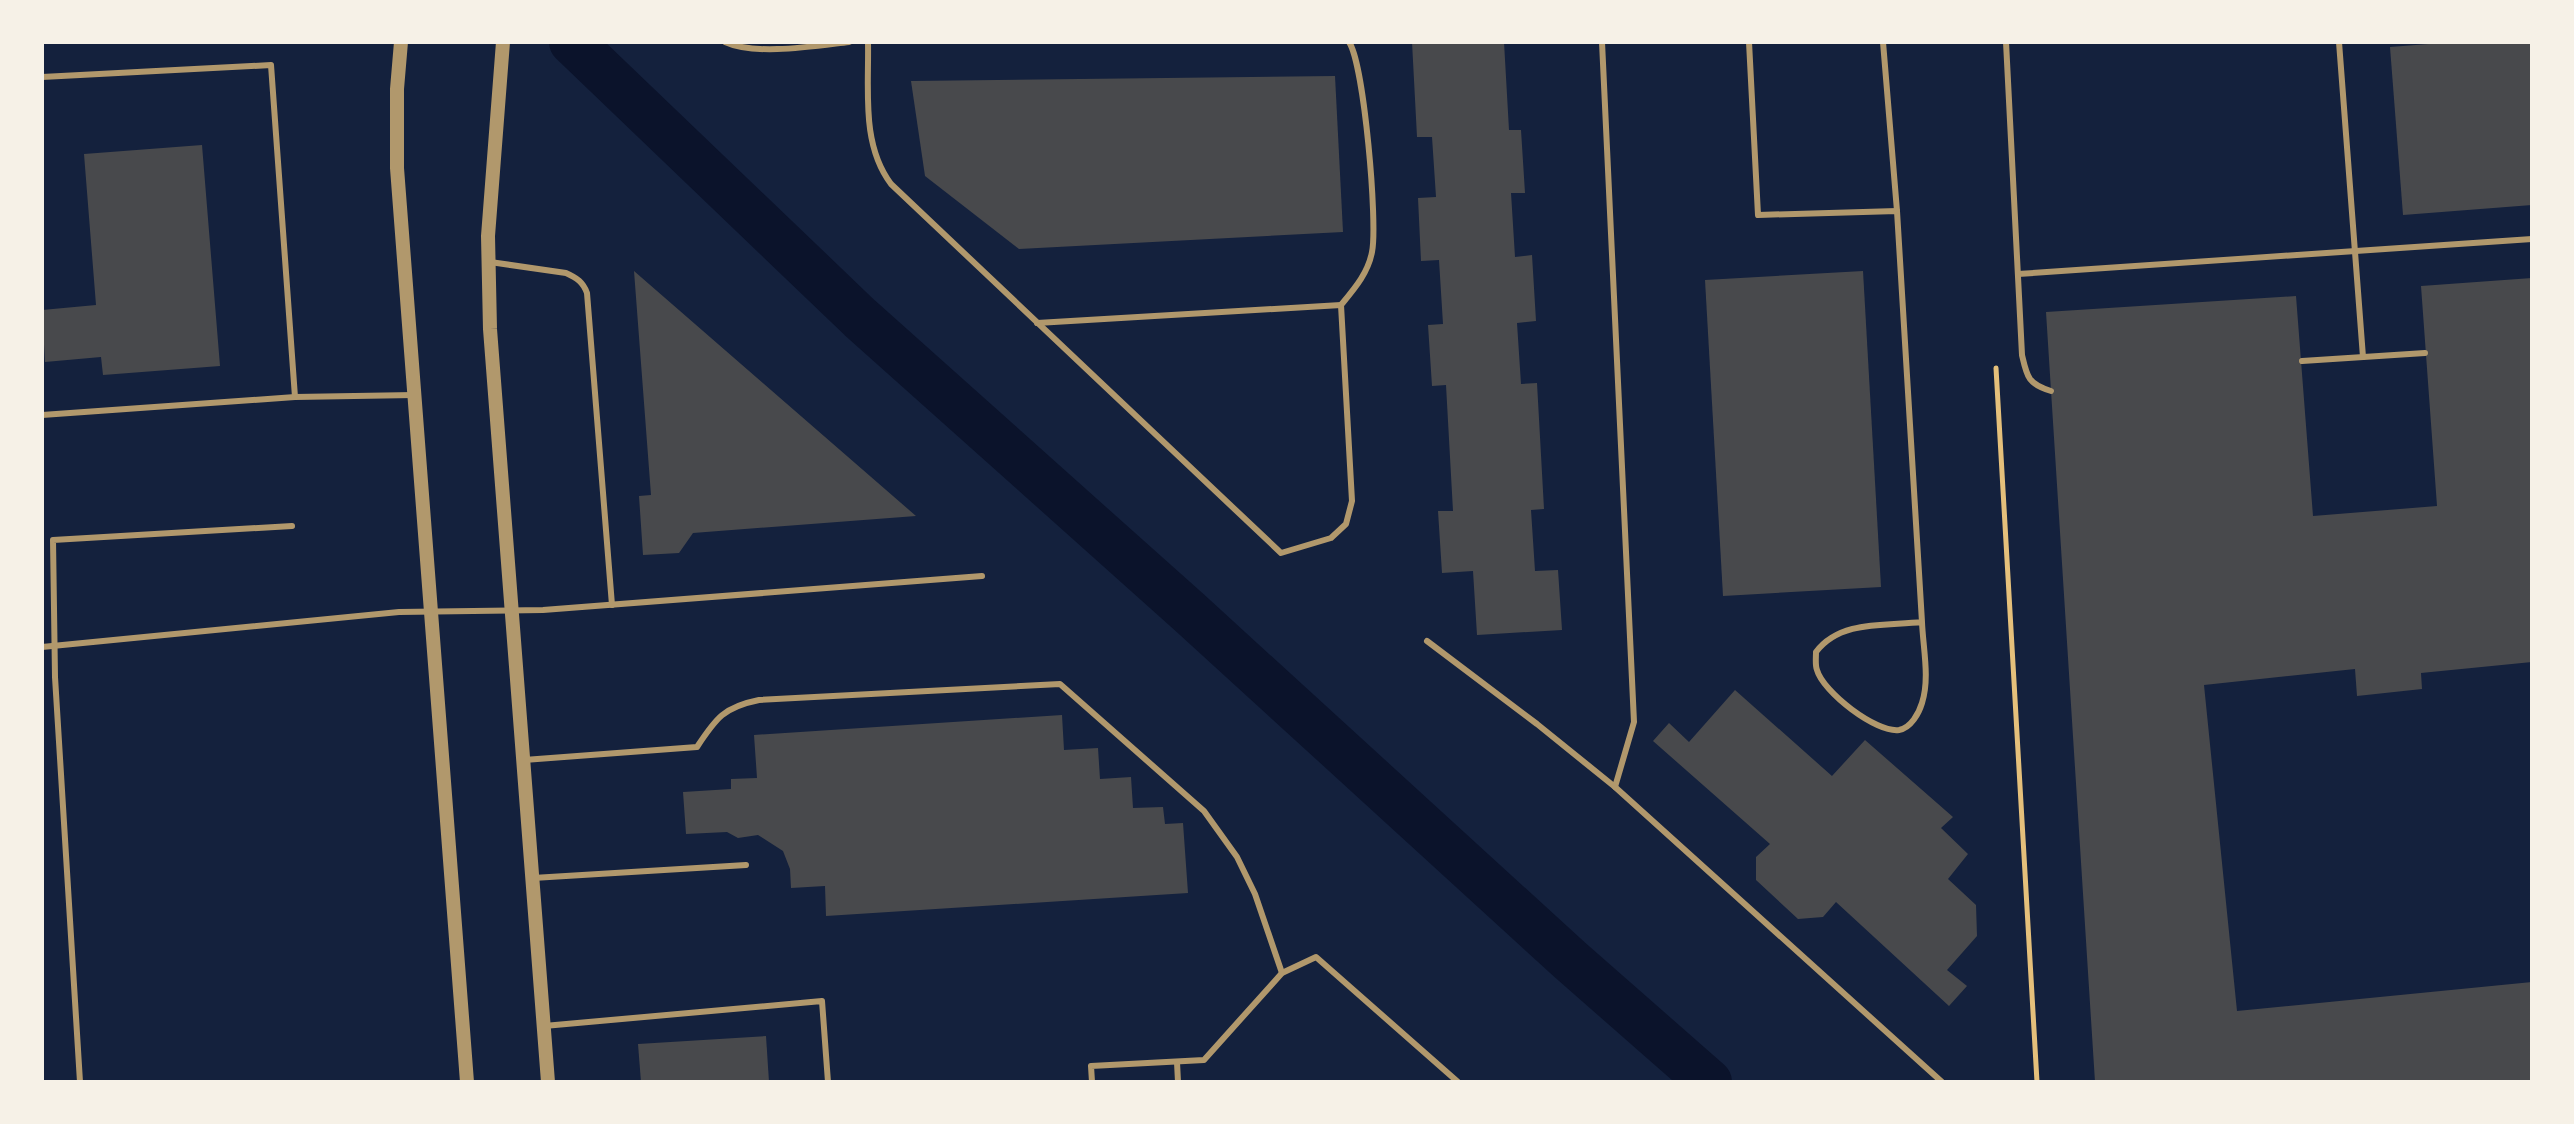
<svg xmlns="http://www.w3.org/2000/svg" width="2574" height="1124" font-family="'Noto Sans',sans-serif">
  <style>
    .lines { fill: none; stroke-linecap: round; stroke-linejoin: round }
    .canal { stroke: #0b132b; stroke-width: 46 }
    .building { fill: #48494c }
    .path { stroke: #e5c07b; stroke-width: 5 }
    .service { stroke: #b1986c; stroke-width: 6 }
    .tertiary { stroke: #b1986c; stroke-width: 14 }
  </style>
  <rect width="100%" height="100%" fill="#14213d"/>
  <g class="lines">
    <!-- canal -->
    <polyline class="canal" points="572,42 860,318 1189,612 1570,960 1709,1082"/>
  </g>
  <!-- building -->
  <g class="building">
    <polygon points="1412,42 1504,42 1509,130 1521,130 1525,193 1511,193 1515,257 1532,255 1536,321 1517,323 1521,384 1537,383 1544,509 1531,510 1535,571 1558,570 1562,630 1477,635 1473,571 1442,573 1438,511 1453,511 1446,385 1432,386 1428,325 1443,324 1439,260 1421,261 1418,198 1436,197 1432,137 1417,137"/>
    <polygon points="2454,42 2532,42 2532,205 2403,215 2390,47"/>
    <polygon points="1335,76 1343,232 1019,249 925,176 911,81"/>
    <polygon points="202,145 220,366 103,375 101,357 45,362 42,310 96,305 84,154"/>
    <polygon points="634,271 916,516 693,533 679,553 643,555 639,496 651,495"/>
    <polygon points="1863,271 1881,587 1723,596 1705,280"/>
    <polygon points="2532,278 2532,662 2421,673 2422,689 2357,696 2355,669 2204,685 2237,1011 2532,982 2532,1082 2095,1082 2046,312 2296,296 2313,516 2437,506 2421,286"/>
    <polygon points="1735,690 1832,776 1865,740 1953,817 1941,828 1968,854 1948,879 1976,905 1977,936 1947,970 1967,986 1949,1006 1836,902 1823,917 1798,919 1756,880 1756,857 1770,844 1653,741 1669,723 1689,742"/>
    <polygon points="1062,715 1064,750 1098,748 1100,779 1131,777 1133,808 1163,807 1165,824 1183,823 1188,893 826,916 825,886 791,888 790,869 783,851 758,835 738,838 727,832 686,834 683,792 731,789 731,779 757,778 754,735"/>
    <polygon points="766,1036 769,1082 641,1082 638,1044"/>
  </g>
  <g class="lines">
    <!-- path -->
    <polyline class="path" points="1996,368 2037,1082"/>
    <!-- service -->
    <g class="service">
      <path d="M725 42C755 56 815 46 849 42"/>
      <path d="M868 42C869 90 861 144 891 184L1281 553 1331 538 1346 524 1352 501 1341 305C1355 288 1368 273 1372 252 1378 223 1364 64 1349 42"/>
      <path d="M1749 42 1758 215 1897 211 1922 622C1923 648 1930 678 1922 703 1919 713 1911 728 1899 730 1876 733 1823 692 1817 670 1815 665 1816 658 1816 652 1840 620 1885 626 1922 622"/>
      <polyline points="1883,42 1897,211"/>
      <path d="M2006 42 2022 355C2027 377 2028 384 2051 391"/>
      <polyline points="2339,42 2363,357"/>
      <polyline points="42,77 271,65 295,397"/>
      <path d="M490 262 566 273C577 278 583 282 587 293L612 605"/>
      <polyline points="2018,274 2532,239"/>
      <polyline points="1037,323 1341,305"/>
      <polyline points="2302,361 2425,353"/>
      <polyline points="42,415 295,397 414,395"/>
      <polyline points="1427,641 1537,724 1615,787 1634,722 1602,42"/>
      <polyline points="42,647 399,612 543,610 982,576"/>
      <path d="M524 760 697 747C716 718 724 707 759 700L1060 684 1204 811 1237 857 1255 894 1282 973"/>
      <polyline points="1615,787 1942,1082"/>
      <polyline points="533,878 746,865"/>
      <polyline points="544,1026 822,1001 828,1082"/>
      <polyline points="1177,1062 1178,1082"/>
      <polyline points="80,1082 55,677 53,540 292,526"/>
      <polyline points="1092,1082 1091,1066 1204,1060 1282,973 1316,957 1458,1082"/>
    </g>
    <!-- tertiary -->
    <g class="tertiary">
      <polyline points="401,42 397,89 397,168 467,1082"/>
      <polyline points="503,42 488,236 490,329 548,1082"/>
    </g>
  </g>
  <!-- border -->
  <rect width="2574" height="1124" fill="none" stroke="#f6f1e7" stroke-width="88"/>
</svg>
